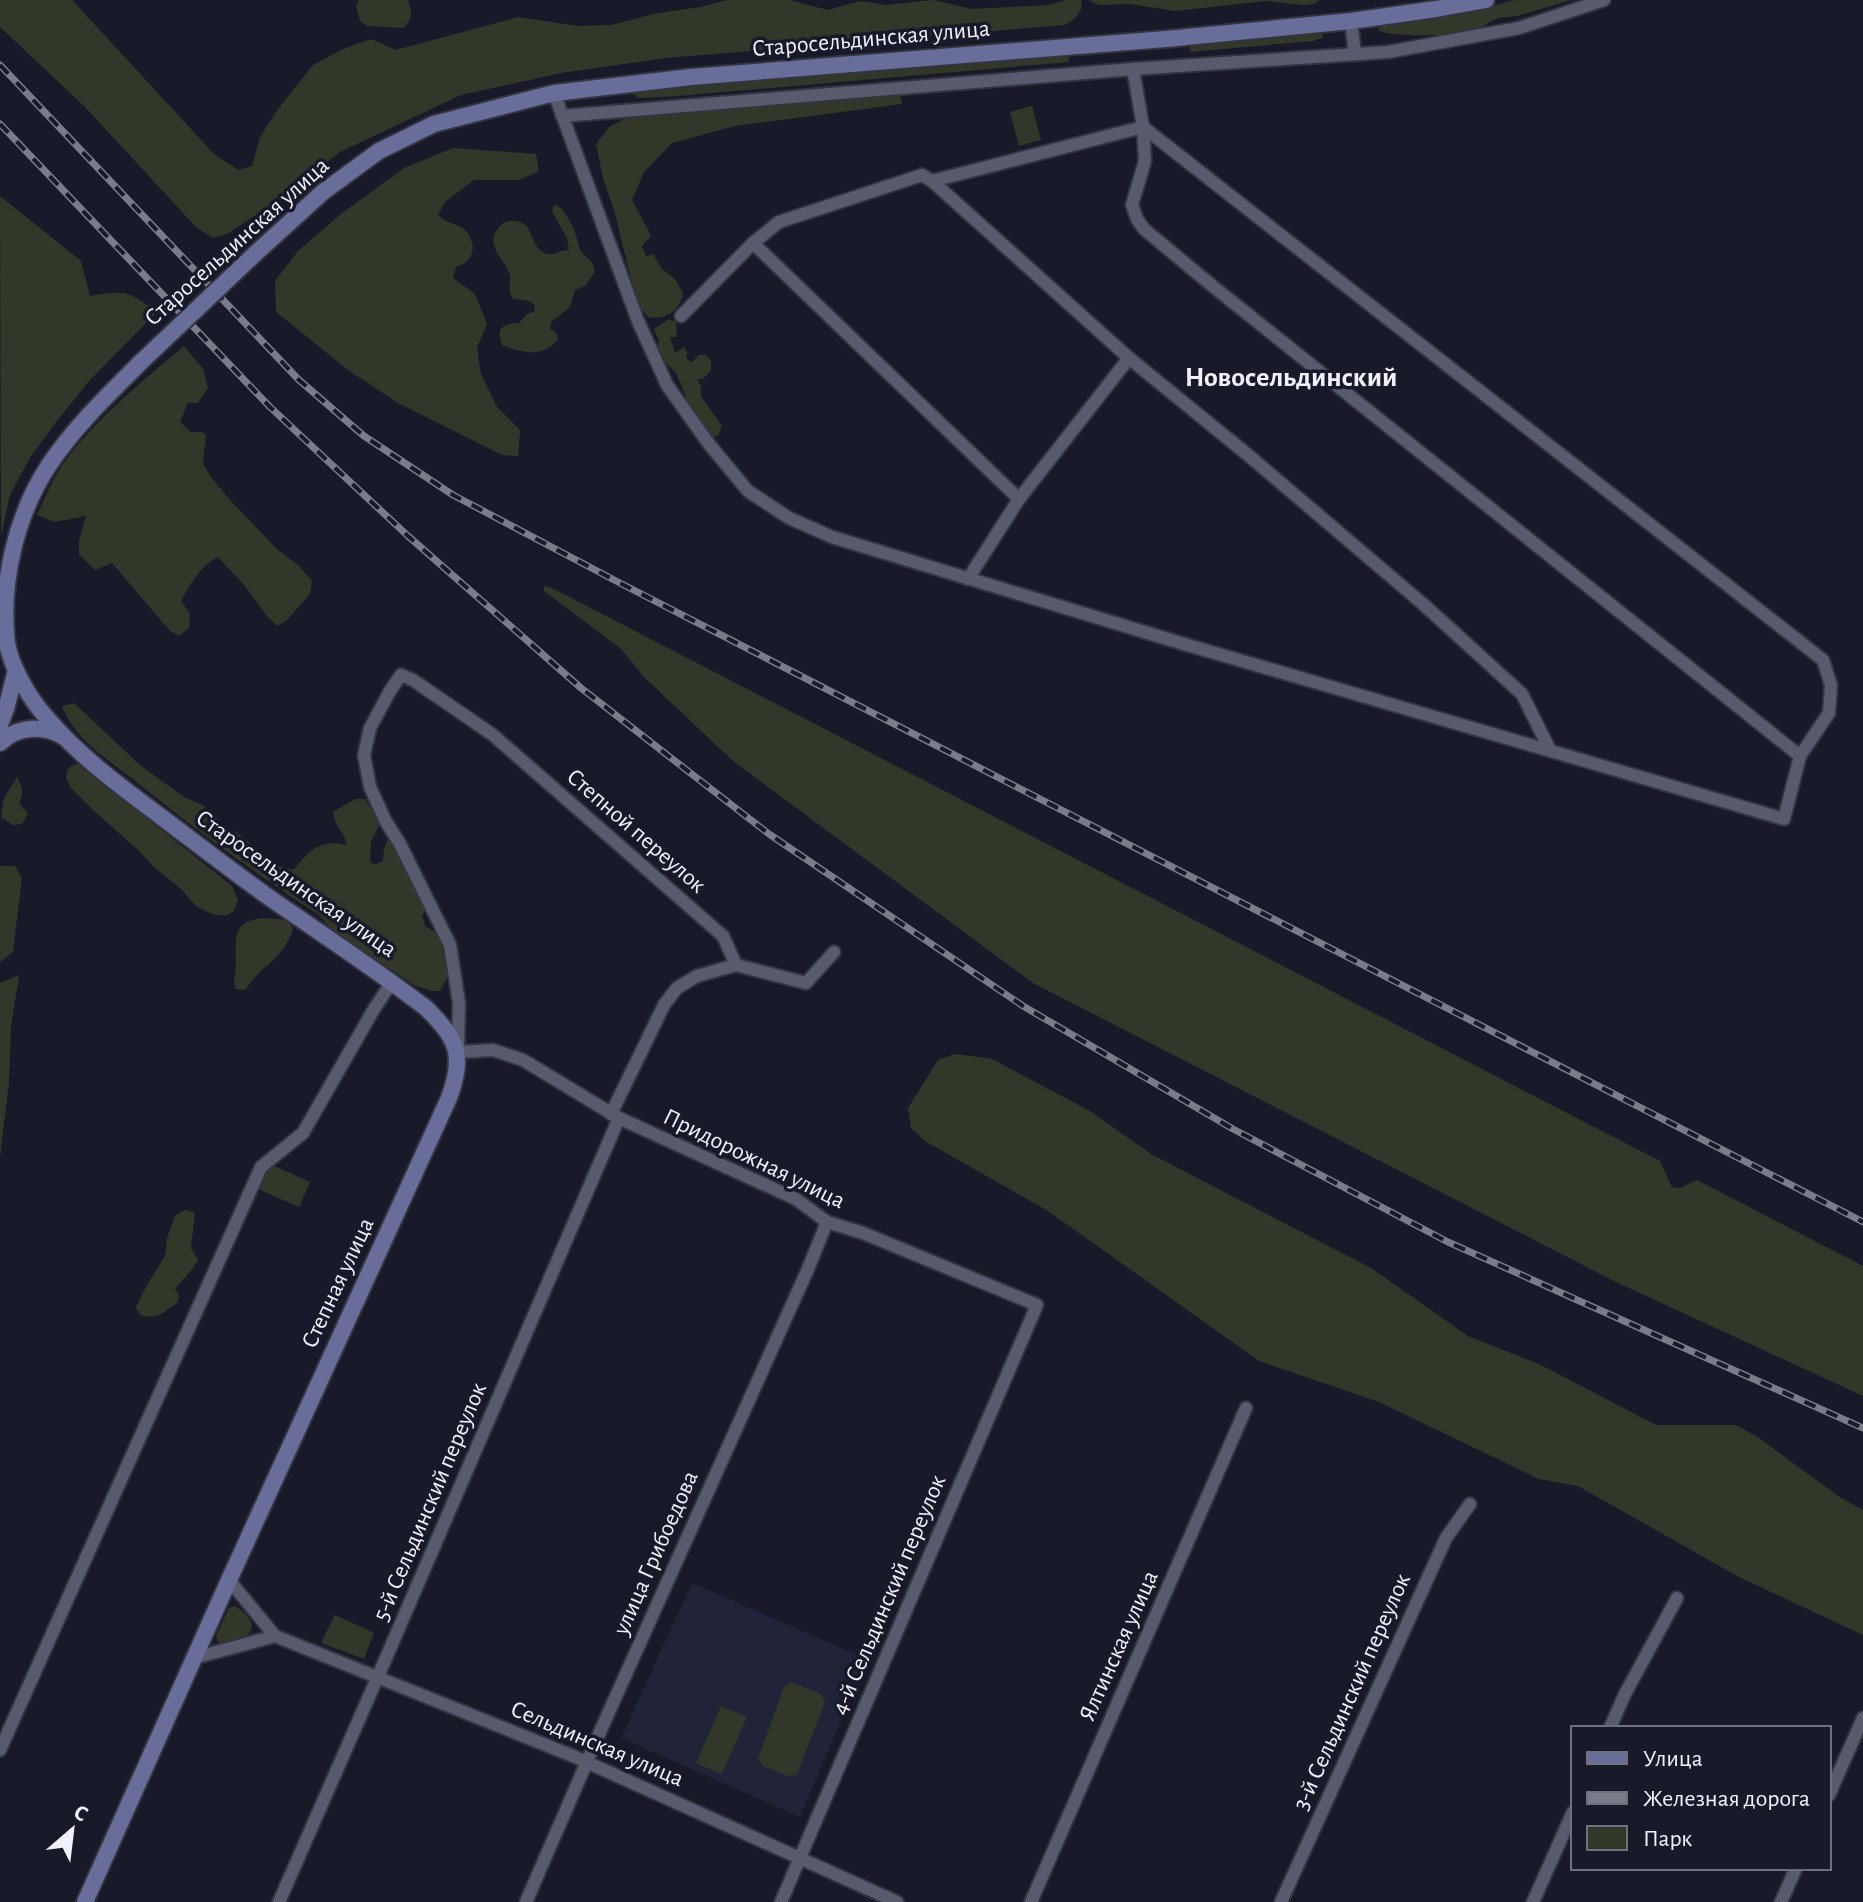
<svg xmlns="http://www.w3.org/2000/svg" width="1863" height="1902" font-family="'Alegreya Sans',sans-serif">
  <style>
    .built { fill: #212338 }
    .green { fill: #323829 }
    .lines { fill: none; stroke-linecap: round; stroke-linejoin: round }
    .street-casing { stroke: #333440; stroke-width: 16 }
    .secondary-casing { stroke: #333440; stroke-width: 20 }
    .street { stroke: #585b6e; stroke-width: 12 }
    .secondary { stroke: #686d9a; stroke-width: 16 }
    .rail-casing { stroke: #7b7c8a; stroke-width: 7 }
    .rail { stroke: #181a29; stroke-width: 4; stroke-dasharray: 12; stroke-linecap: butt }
    .secondary-bridge-casing { stroke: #333440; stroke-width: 20; stroke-linecap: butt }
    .secondary-bridge { stroke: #686d9a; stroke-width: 16 }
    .labels { text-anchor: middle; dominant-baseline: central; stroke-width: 7; stroke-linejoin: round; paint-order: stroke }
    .street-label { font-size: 24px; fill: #f0f1fd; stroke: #181a29 }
    .quarter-label { font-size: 28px; font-weight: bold; fill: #f0f1fd; stroke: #181a29 }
  </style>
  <rect width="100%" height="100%" fill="#181a29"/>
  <!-- built -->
  <polygon class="built" points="692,1583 867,1659 800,1817 621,1738"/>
  <!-- green -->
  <g class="green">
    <path d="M0 0H72L215 155 239 170 252 166 260 137 278 109 313 65 343 49 371 39 396 50 518 17 577 26 611 25 658 13 701 7 727 0H789L828 10 860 1 886 5 933 0 972 9 1048 5 1067 0H1081C1084 12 1075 19 1065 25L666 58 561 73 461 95 340 152 272 204 229 233 213 238 196 227 85 107 0 27Z"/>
    <path d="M359 0H408C412 12 413 18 404 28L367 26 360 21 356 5Z"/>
    <polygon points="1088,0 1319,0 1319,1 1314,4 1304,5 1266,1 1175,11 1130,4 1099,5"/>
    <path d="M1514 0H1572C1553 5 1535 11 1517 16 1511 17 1504 17 1499 18 1490 20 1484 27 1476 30 1462 36 1390 38 1378 30L1380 26 1384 25C1429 19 1471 13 1514 0Z"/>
    <polygon points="1323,30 1322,38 1313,41 1190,52 1189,41"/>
    <polygon points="1069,50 1069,62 679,96 640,98 636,97 634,92 635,89"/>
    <path d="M883 96H900L902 104 735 126 672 143 644 172 632 200 651 236 642 246 646 256 653 254 662 269 675 279 683 293C680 310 666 321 648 317L637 303 614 210 603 178 596 144 609 127 626 118Z"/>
    <polygon points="1032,106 1041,140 1019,146 1010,112"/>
    <path d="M453 148 536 154 539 171 519 180H474L445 202 438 215C447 223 451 222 461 227 472 233 477 250 468 260 465 263 460 265 456 267L453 278 475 294 487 324 477 348 481 374 497 407 520 430 518 456 502 455 398 403 348 370 276 312 275 281 298 251 341 214 404 168Z"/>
    <path d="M0 196 81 261 90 296C127 290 127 291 157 312L89 381 57 421 31 456 10 495 1 536Z"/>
    <path d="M557 205C566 212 574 227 577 239 579 244 578 246 581 251 588 261 593 258 595 272L585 286 575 290 570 307 551 322 550 329 556 332 558 339C544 358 521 353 502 345 496 328 502 324 519 323L528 313 534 312 535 306 530 301 513 299C507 290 511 285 510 275 508 266 498 257 495 248 492 241 493 236 497 230 500 225 505 221 512 221 535 219 528 246 545 253 553 257 560 249 569 250L567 238 552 212 553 206Z"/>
    <polygon points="669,319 676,322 677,337 670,337 675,353 684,347 687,352 686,357 691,363 699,355 706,355 711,361 711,370 704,378 697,380 701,386 701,396 722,426 718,436 711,437 689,404 676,373 663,360 657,349 659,341 654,329"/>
    <path d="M184 346 203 369 208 388 198 403H188L180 422 191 432H202L206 435 203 464 211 477 229 499 277 549 298 565 312 581 310 594 287 620 277 626 266 615 245 586 218 557C201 565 190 585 181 601L190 614 189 628 179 636 170 631 112 563 95 570 79 554V540L86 516 54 522 37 515C45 498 52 480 63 464 94 420 143 381 184 346Z"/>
    <polygon points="544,586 552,588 1660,1161 1672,1187 1680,1188 1697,1180 1863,1266 1863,1396 1616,1282 1033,983 733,761 645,678 620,648 544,591"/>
    <path d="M74 703 141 766 184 797 203 805 225 827 236 832 281 867 294 870C309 850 321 839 347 845 344 830 335 829 333 812L355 799H365L380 823 371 842 370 861 374 865 383 861 384 849 389 837 428 906 422 916 425 926 440 935V940L444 952 454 957 449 974 440 991H432L416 986 333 931 319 915C257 875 197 831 139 784 112 762 74 740 62 706Z"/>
    <polygon points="78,764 88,768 110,789 232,886 238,900 234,911 227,915 215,915 197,907 181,889 155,868 139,851 92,809 71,788 66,778 67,771 71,766"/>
    <path d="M17 777C23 788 24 793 19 803L28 814 22 824 13 825 1 817 4 798Z"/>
    <polygon points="0,866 15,866 22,878 13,952 0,962"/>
    <path d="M265 918 287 920 293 929C288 946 276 959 262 970 256 975 250 984 245 990L236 989C232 980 236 974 236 964 235 937 233 920 265 918Z"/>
    <polygon points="19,975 11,1027 9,1082 0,1157 0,983"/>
    <polygon points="956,1054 992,1059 1090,1111 1151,1154 1371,1268 1468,1336 1541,1365 1656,1425 1736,1425 1759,1438 1838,1496 1863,1510 1863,1635 1737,1576 1578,1486 1539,1479 1379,1402 1259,1361 1048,1211 925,1141 911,1128 908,1108 938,1060"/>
    <polygon points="270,1164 310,1182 299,1207 258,1189"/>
    <path d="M185 1210 195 1213 191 1248 198 1260 194 1267 175 1289 179 1295 178 1302C164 1312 158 1320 140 1315L136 1307 147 1285 165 1256 167 1238 175 1216Z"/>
    <path d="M235 1606C250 1615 262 1632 238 1639 230 1642 226 1644 218 1642L216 1636 229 1608Z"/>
    <polygon points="335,1615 374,1633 364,1659 321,1643"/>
    <polygon points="791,1682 821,1694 825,1702 798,1772 795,1775 788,1776 763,1766 758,1759 784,1687"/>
    <polygon points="721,1706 747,1717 722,1774 696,1763"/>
  </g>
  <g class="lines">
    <defs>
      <g id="street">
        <polyline points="1351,21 1355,54"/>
        <polyline points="1133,69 1143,127 1145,161 1132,205 1137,219 1144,229 1210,284 1800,756"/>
        <polyline points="554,93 638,321 667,385 709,444 748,491 789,518 832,537 1184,644 1784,819 1800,756 1829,713 1831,685 1823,660 1143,127"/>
        <polyline points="562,116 1133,69 1388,52 1519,28 1604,0"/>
        <polyline points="1143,127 932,181 1129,358 1248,455 1423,604 1522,694 1550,750"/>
        <polyline points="753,243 1019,499"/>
        <polyline points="681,316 753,243 779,222 922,175 932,181"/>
        <polyline points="968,579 1019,499 1129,358"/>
        <polyline points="611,1114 664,1005 677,988 697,976 736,965"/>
        <polyline points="229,1580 275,1636 573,1756 897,1902"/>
        <polyline points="194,1658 275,1636"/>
        <polyline points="1610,1728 1625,1694 1677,1598"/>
        <polyline points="0,1750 261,1167 303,1133 374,1009 392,982"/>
        <polyline points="1829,1795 1863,1718"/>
        <polyline points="279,1902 389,1651 619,1118"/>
        <polyline points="526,1902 599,1734 808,1269 827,1222"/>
        <polyline points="781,1902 1037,1305 863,1233 827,1222 796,1199 619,1118 523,1060 493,1050 458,1052 459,1003 450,945 400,844 385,820 370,787 364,755 370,728 390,691 401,675 413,680 493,735 723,936 736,965 806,983 834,952"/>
        <polyline points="1031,1902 1246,1408"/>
        <polyline points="1281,1902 1446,1538 1470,1504"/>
        <polyline points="1533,1902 1573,1812"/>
        <polyline points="1781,1902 1796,1868"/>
      </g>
      <g id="secondary">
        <polyline points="256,253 323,192 379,151 434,124 554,93 691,77 1166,39 1351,21 1436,9 1486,0"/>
        <polyline points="0,725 6,709 16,670"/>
        <path d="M0 743C16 727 42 724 62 736"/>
        <path d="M85 1902 229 1580 449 1098C465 1054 457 1039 426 1008 374 968 320 933 267 896 231 870 196 843 160 816 120 786 79 756 46 717 30 699 11 667 7 643 0 583 16 515 49 465 75 426 109 394 142 361"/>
      </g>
    </defs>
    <!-- street casing -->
    <use href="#street" class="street-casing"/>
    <!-- secondary casing -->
    <use href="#secondary" class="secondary-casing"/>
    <!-- street -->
    <use href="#street" class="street"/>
    <!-- secondary -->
    <use href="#secondary" class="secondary"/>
    <defs>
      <g id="rail">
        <polyline points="0,65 299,380 364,436 453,495 618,582 1863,1222"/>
        <polyline points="0,124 270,407 408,536 581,688 769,834 1023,1006 1233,1129 1448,1242 1863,1428"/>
      </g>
    </defs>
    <!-- rail casing -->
    <use href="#rail" class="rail-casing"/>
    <!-- rail -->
    <use href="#rail" class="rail"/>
    <defs>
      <polyline id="secondary-bridge" points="142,361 256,253"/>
    </defs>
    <!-- secondary-bridge casing -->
    <use href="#secondary-bridge" class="secondary-bridge-casing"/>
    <!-- secondary-bridge -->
    <use href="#secondary-bridge" class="secondary-bridge"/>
  </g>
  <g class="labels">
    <!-- street labels -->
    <g class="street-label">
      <text transform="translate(871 39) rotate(-5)">Старосельдинская улица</text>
      <text transform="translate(237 242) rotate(-42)">Старосельдинская улица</text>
      <text transform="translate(636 831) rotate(41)">Степной переулок</text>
      <text transform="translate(296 884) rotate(35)">Старосельдинская улица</text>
      <text transform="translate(754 1159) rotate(26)">Придорожная улица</text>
      <text transform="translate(338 1283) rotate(-65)">Степная улица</text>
      <text transform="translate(430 1502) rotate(-67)">5-й Сельдинский переулок</text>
      <text transform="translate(656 1553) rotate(-66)">улица Грибоедова</text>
      <text transform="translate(889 1595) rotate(-67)">4-й Сельдинский переулок</text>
      <text transform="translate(1119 1646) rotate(-66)">Ялтинская улица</text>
      <text transform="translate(1352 1692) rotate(-66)">3-й Сельдинский переулок</text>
      <text transform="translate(597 1744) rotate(23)">Сельдинская улица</text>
    </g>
    <!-- quarter labels -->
    <g class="quarter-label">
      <text x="1291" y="378">Новосельдинский</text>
    </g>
  </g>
  <!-- legend -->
  <rect x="1571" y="1726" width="260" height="144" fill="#181a29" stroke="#6e707e" stroke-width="2"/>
  <rect x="1587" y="1752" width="40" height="12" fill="#686d9a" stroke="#6e707e" stroke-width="2"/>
  <text x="1643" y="1766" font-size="24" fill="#f0f1fd">Улица</text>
  <rect x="1587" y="1792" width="40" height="12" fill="#7b7c8a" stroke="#6e707e" stroke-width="2"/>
  <text x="1643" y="1806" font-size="24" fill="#f0f1fd">Железная дорога</text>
  <rect x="1587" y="1826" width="40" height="24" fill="#323829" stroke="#6e707e" stroke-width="2"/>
  <text x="1643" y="1846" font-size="24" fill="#f0f1fd">Парк</text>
  <!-- north arrow -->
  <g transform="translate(72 1830) rotate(28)" stroke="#181a29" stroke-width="6" paint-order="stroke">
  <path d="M0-6L14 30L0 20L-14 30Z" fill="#f0f1fd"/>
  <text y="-12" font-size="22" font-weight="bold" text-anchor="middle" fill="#f0f1fd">С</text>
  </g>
</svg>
